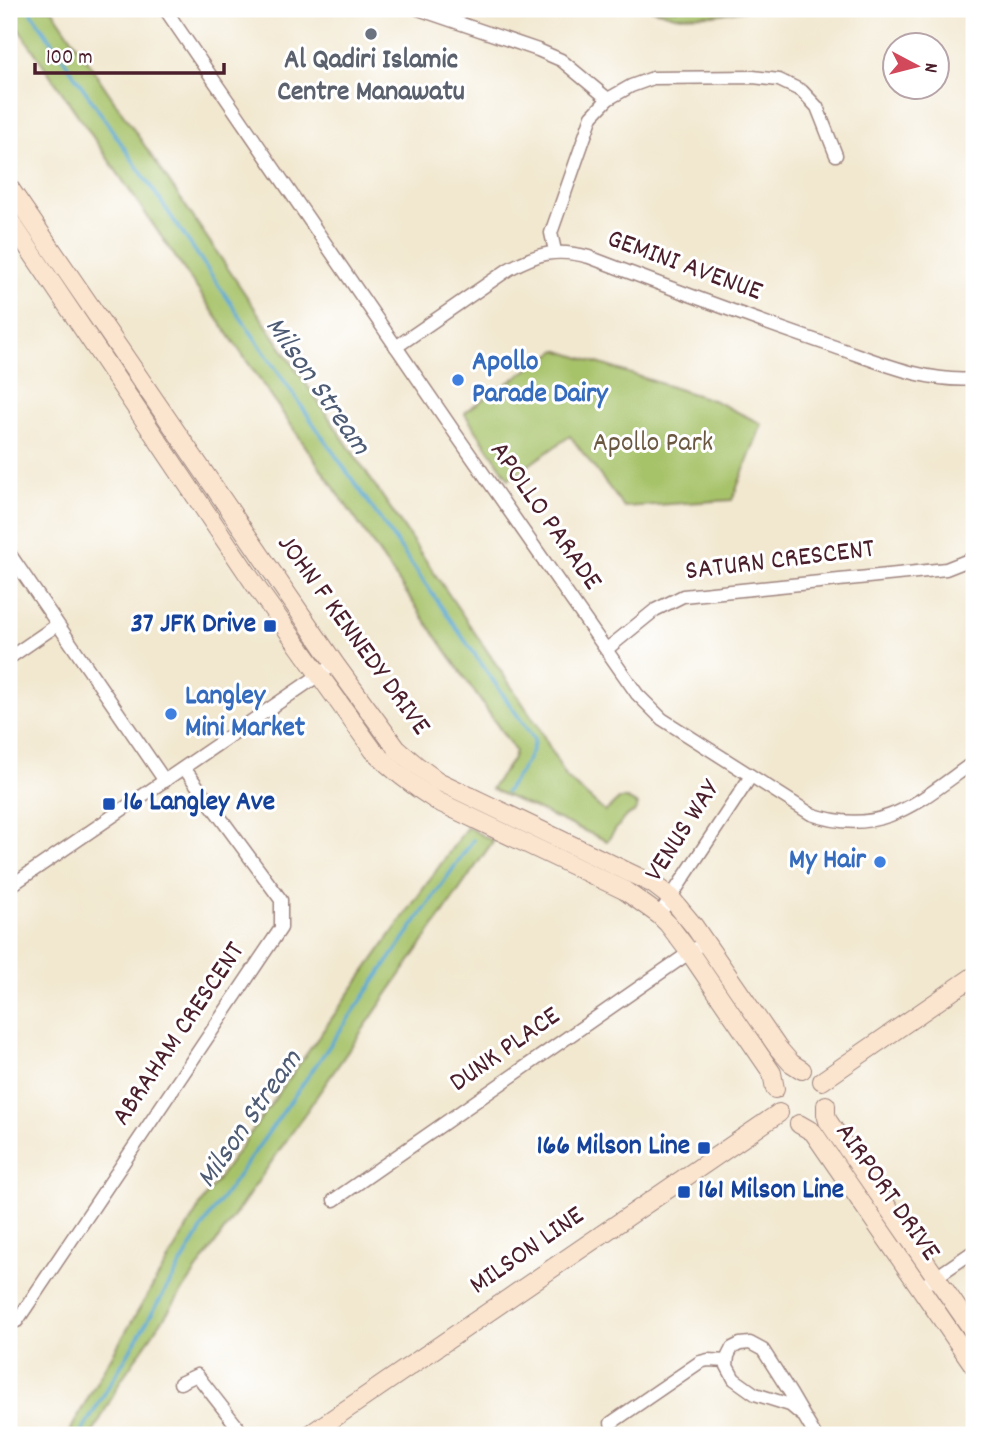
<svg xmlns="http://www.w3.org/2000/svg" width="983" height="1444" font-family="Dekko,sans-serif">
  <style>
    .green { fill: #a7c36a; stroke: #78714a; stroke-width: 2 }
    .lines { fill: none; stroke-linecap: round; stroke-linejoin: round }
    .stream { stroke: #53a4ce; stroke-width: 3.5 }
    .minor-casing { stroke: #9e847e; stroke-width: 15 }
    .secondary-casing { stroke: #9e847e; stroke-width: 20 }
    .minor { stroke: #fff; stroke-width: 12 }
    .secondary { stroke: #fbe5cf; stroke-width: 18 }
    .worship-dot { fill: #6b7280; stroke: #fff; stroke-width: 2.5 }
    .shop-dot { fill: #3f7fe0; stroke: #fff; stroke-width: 2.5 }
    .transit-dot { fill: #1a4fb4; stroke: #fff; stroke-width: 2.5 }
    .labels { text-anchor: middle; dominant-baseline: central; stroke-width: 6; stroke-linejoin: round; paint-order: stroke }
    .worship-label { font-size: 28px; font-weight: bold; fill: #5b616d; stroke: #fff }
    .street-label { font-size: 28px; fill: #4a1f2b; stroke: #fff }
    .shop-label { font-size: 28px; font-weight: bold; fill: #366cbe; stroke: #fff; text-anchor: start }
    .park-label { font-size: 28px; fill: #6b5841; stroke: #fff }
    .transit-label { font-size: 28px; font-weight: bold; fill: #164399; stroke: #fff; text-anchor: end }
    .water-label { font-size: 30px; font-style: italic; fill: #4e5b74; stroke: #fff }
  </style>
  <rect width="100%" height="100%" fill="#fff"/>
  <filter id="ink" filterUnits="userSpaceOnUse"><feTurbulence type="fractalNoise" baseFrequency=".0143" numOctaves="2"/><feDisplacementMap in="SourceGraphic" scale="14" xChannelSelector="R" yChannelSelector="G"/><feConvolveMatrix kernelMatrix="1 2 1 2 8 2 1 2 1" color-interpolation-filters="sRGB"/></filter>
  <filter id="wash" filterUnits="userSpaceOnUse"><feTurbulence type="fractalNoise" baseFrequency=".00686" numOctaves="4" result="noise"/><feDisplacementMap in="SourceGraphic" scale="28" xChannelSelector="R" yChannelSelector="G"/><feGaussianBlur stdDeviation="1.57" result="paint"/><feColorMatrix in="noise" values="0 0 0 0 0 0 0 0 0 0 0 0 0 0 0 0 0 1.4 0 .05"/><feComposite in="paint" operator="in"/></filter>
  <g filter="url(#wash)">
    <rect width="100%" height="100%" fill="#f2e8d0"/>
    <!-- green -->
    <g class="green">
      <polygon points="9,9 52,9 538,726 566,777 605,812 619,799 627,799 638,805 634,813 625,817 607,841 491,789 512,760 515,751 9,15"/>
      <polygon points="651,9 750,9 714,15 675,16"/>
      <polygon points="557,350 715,401 762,424 732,500 624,507 570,436 509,479 465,414 466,411"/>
      <polygon points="467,827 493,841 121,1380 92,1435 68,1435 97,1381 204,1199"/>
    </g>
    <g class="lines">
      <!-- stream -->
      <g class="stream">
        <path d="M29 9 324 439 534 739C534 757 515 777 506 792"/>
        <polyline points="80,1435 209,1217 328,1048 473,840"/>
      </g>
    </g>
  </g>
  <g filter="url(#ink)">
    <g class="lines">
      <defs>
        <g id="minor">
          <path d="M165 9 455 433 637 694 662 719 811 814C882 839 920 800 974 762"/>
          <polyline points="418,9 538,50 561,60 608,99"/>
          <polyline points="555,251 551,233 592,116 608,99 631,86 653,78 753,77 779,80 802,91 817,107 836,155"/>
          <path d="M396 347 509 269C538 253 556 248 589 257 670 288 752 319 835 347 879 362 926 383 974 379"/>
          <polyline points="9,553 165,781"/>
          <polyline points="607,649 655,610 683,596 946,569 974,558"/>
          <polyline points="9,658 57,625"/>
          <polyline points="9,887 335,664"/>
          <polyline points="659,915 751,776"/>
          <polyline points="334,1200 696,948"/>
          <polyline points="920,1288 974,1251"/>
          <polyline points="9,1323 17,1321 281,928 281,900 184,768"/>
          <polyline points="180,1383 197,1375 244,1435"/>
          <polyline points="802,1415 790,1405 755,1394 734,1379 727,1366 728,1356 732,1348 740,1344 750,1343 763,1350 791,1394 815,1435"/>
          <polyline points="611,1423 700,1362 708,1360 727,1361"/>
        </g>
        <g id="secondary">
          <polyline points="9,187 335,664 397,749 416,765 438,781 653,884 670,897 694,926 778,1048 791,1063 802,1070"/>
          <path d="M9 219 257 588 373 750C393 771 413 786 437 801L624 890 659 915 668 924 690 953 772 1073 775 1089"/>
          <polyline points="822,1081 974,976"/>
          <polyline points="826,1105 826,1114 828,1121 974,1332"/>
          <polyline points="799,1124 813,1132 974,1366"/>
          <polyline points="309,1435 779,1113"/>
        </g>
      </defs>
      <!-- minor casing -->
      <use href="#minor" class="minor-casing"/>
      <!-- secondary casing -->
      <use href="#secondary" class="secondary-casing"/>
      <!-- minor -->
      <use href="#minor" class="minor"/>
      <!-- secondary -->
      <use href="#secondary" class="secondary"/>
    </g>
  </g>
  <!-- markers -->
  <circle class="worship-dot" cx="371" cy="34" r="7"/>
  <g class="shop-dot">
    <circle cx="458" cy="380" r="7"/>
    <circle cx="171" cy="714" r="7"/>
    <circle cx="880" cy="862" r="7"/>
  </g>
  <g class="transit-dot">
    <rect x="263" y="619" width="14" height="14" rx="3.5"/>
    <rect x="102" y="797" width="14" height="14" rx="3.5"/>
    <rect x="697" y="1141" width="14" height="14" rx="3.5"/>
    <rect x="677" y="1185" width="14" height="14" rx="3.5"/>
  </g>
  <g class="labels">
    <!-- worship labels -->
    <g class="worship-label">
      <text x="371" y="62">Al Qadiri Islamic<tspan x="371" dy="32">Centre Manawatu</tspan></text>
    </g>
    <!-- street labels -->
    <g class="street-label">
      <text transform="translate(684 267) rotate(20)">GEMINI AVENUE</text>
      <text transform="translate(544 517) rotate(55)">APOLLO PARADE</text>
      <text transform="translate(780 562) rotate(-7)">SATURN CRESCENT</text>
      <text transform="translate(352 636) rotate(54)">JOHN F KENNEDY DRIVE</text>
      <text transform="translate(684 832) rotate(-57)">VENUS WAY</text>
      <text transform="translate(180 1035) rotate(-56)">ABRAHAM CRESCENT</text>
      <text transform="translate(506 1051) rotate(-35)">DUNK PLACE</text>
      <text transform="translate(886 1193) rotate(55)">AIRPORT DRIVE</text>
      <text transform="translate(528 1252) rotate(-35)">MILSON LINE</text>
    </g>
    <!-- shop labels -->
    <g class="shop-label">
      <text x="472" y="364">Apollo<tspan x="472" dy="32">Parade Dairy</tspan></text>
      <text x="185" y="698">Langley<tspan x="185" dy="32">Mini Market</tspan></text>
      <text x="866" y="862" text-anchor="end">My Hair</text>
    </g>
    <!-- park labels -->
    <g class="park-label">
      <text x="653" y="445">Apollo Park</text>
    </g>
    <!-- transit labels -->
    <g class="transit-label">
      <text x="256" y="626">37 JFK Drive</text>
      <text x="123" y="804" text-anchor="start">16 Langley Ave</text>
      <text x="690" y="1148">166 Milson Line</text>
      <text x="698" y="1192" text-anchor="start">161 Milson Line</text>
    </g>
    <!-- water labels -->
    <g class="water-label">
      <text transform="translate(316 387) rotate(55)">Milson Stream</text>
      <text transform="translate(251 1120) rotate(-55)">Milson Stream</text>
    </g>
  </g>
  <!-- margin -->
  <rect width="983" height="1444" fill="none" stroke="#fff" stroke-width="35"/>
  <!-- north arrow -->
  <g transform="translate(916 66) rotate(97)"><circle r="33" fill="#ffffff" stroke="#b7a5aa" stroke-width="2"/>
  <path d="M0-5L12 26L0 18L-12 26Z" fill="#d1495b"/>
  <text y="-10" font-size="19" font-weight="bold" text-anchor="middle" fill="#4a1f2b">N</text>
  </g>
  <!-- scale -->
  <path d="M35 63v10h189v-10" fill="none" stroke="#4a1f2b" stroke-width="3.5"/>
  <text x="46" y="63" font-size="21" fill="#4a1f2b" stroke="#ffffff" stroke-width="5" paint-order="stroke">100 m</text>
</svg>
